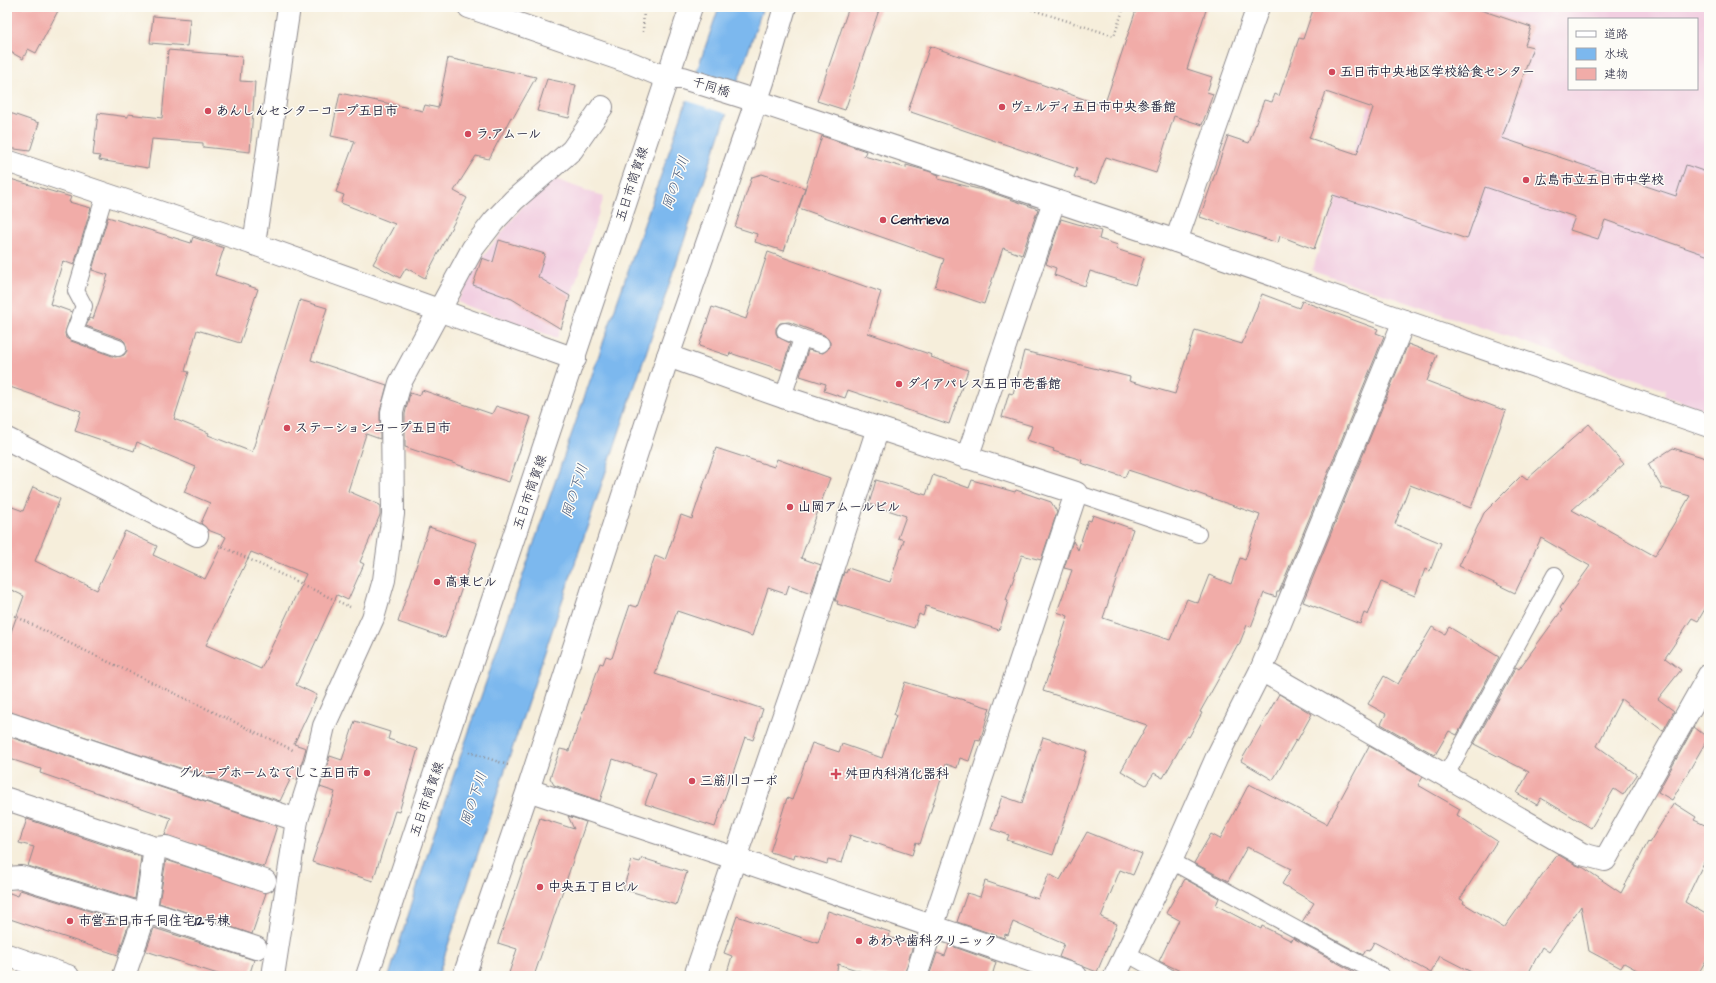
<svg xmlns="http://www.w3.org/2000/svg" width="1716" height="983" font-family="'Architects Daughter','Klee One',sans-serif">
  <style>
    .built { fill: #f2cfe1; fill-rule: evenodd }
    .water { fill: #7cb8ee; stroke: #4f6d94 }
    .pier { fill: #f6eedb }
    .building { fill: #f1aca8; fill-rule: evenodd }
    .lines { fill: none; stroke-linecap: round; stroke-linejoin: round }
    .lane-casing { stroke: #8c888b; stroke-width: 18 }
    .street-casing { stroke: #8c888b; stroke-width: 24 }
    .secondary-casing { stroke: #8c888b; stroke-width: 24 }
    .primary-casing { stroke: #8c888b; stroke-width: 24 }
    .path { stroke: #8c888b; stroke-width: 2.5; stroke-dasharray: 1 3; stroke-linecap: butt }
    .lane { stroke: #fff; stroke-width: 16 }
    .street { stroke: #fff; stroke-width: 22 }
    .secondary { stroke: #fff; stroke-width: 22 }
    .primary { stroke: #fff; stroke-width: 22 }
    .poi-dot { fill: #d1495b; stroke: #fdfcf7; stroke-width: 1.5 }
    .labels { text-anchor: middle; dominant-baseline: central; stroke-width: 3; stroke-linejoin: round; paint-order: stroke }
    .poi-label { font-size: 13px; font-weight: bold; fill: #22223b; stroke: #fdfcf7; text-anchor: start }
    .street-label { font-size: 13px; fill: #22223b; stroke: #fdfcf7 }
    .water-label { font-size: 14px; font-style: italic; fill: #42567a; stroke: #fdfcf7 }
  </style>
  <rect width="100%" height="100%" fill="#fdfcf7"/>
  <filter id="ink" filterUnits="userSpaceOnUse"><feTurbulence type="fractalNoise" baseFrequency=".025" numOctaves="2"/><feDisplacementMap in="SourceGraphic" scale="8" xChannelSelector="R" yChannelSelector="G"/><feConvolveMatrix kernelMatrix="1 2 1 2 8 2 1 2 1" color-interpolation-filters="sRGB"/></filter>
  <filter id="wash" filterUnits="userSpaceOnUse"><feTurbulence type="fractalNoise" baseFrequency=".012" numOctaves="4" result="noise"/><feDisplacementMap in="SourceGraphic" scale="16" xChannelSelector="R" yChannelSelector="G"/><feGaussianBlur stdDeviation="0.9" result="paint"/><feColorMatrix in="noise" values="0 0 0 0 0 0 0 0 0 0 0 0 0 0 0 0 0 1.4 0 .05"/><feComposite in="paint" operator="in"/></filter>
  <g filter="url(#wash)">
    <rect width="100%" height="100%" fill="#f6eedb"/>
    <!-- built -->
    <g class="built">
      <path d="M1403 7H1709V411L1664 396 1665 390 1312 270ZM1569 19H1697V89H1569Z"/>
      <polygon points="555,179 604,197 557,338 462,304 457,301 482,258 523,206"/>
    </g>
    <!-- water -->
    <polygon class="water" points="719,7 763,7 503,776 438,976 389,976 437,824"/>
    <!-- pier -->
    <polygon class="pier" points="695,72 738,86 729,115 685,100"/>
    <g id="blocks">
      <!-- building -->
      <g class="building">
        <polygon points="7,7 60,7 36,53 28,49 23,59 7,50"/>
        <polygon points="849,7 880,7 845,110 817,101"/>
        <polygon points="1137,7 1207,7 1187,69 1212,77 1207,92 1213,94 1202,125 1174,116 1156,173 1106,157 1096,184 1074,177 1077,169 908,111 930,46 1104,106"/>
        <path d="M1314 7H1472L1531 27 1525 45 1533 47 1502 138 1676 196 1686 165 1709 173V256L1605 220 1598 239 1570 230 1575 217 1485 187 1467 239 1333 195 1314 249 1280 236 1278 243 1200 217 1228 136 1249 143 1264 100 1272 102 1275 94 1279 96 1299 38 1303 39ZM1326 92 1373 108 1357 154 1309 138Z"/>
        <polygon points="153,16 190,19 187,46 150,43"/>
        <polygon points="168,50 242,56 240,81 255,82 250,152 203,147 203,143 152,139 148,168 99,160 100,156 93,155 98,113 128,117 128,114 162,118"/>
        <polygon points="448,58 536,77 513,118 511,117 489,159 476,156 454,191 467,198 425,278 406,268 400,278 373,264 395,224 341,203 344,195 336,192 355,141 331,136 340,93 423,111 425,105 438,108"/>
        <polygon points="547,79 576,85 569,118 537,111"/>
        <polygon points="7,112 39,123 30,151 7,148"/>
        <polygon points="822,136 866,151 864,156 906,168 906,165 928,171 939,175 938,179 990,192 1038,209 1022,255 1003,248 984,304 935,287 944,259 799,208"/>
        <polygon points="762,174 805,188 784,251 755,242 757,234 735,227 752,177"/>
        <path d="M7 178 71 197 69 202 91 208 74 265 63 261 50 304 72 312 65 333 66 338 71 341 115 357 124 355 127 351 125 342 122 339 86 326 90 318 93 319 108 275 92 270 108 217 191 243 193 237 224 248 215 275 258 289 240 343 197 330 185 371 189 372 174 419 209 433 208 435 252 452 300 300 327 308 311 360 387 385 380 412V439L366 434 348 491 380 505V515L360 562 364 564 348 600 337 595 296 685 317 695 294 744 306 748 297 780 291 778 280 801 7 711V643L24 596 7 588V505L23 511 33 487 60 499 35 561 97 590 125 531 157 546 153 555 205 579 226 537 208 530 201 523 210 503 184 492 196 467 137 442 134 451 75 431 81 411 7 386ZM251 552 306 574 261 669 206 645Z"/>
        <polygon points="1061,219 1101,231 1099,239 1118,245 1116,249 1144,258 1135,285 1090,271 1085,286 1054,275 1056,268 1046,264"/>
        <polygon points="499,240 545,254 538,277 570,296 561,329 512,299 473,285 482,258 493,262"/>
        <polygon points="768,252 881,292 868,333 932,355 931,357 968,370 949,424 848,390 845,398 824,391 826,384 800,376 808,350 823,353 830,347 830,342 824,335 789,322 780,323 776,328 776,333 778,337 790,343 782,370 730,353 729,356 699,346 712,307 746,319"/>
        <polygon points="1262,294 1299,308 1302,301 1378,329 1376,333 1384,336 1279,592 1277,592 1276,597 1264,593 1251,627 1247,625 1239,645 1238,644 1200,712 1202,713 1189,737 1187,736 1163,778 1154,773 1146,785 1121,771 1147,725 1043,691 1068,616 1057,612 1072,570 1064,568 1073,541 1078,550 1088,520 1091,521 1093,515 1133,529 1103,618 1170,640 1187,599 1198,603 1209,575 1231,584 1240,558 1245,560 1260,515 1168,483 1128,470 1125,477 1081,463 1082,460 1053,451 1054,449 1027,440 1032,426 1002,417 1009,393 1013,394 1024,351 1130,377 1129,381 1175,394 1195,330 1242,344"/>
        <polygon points="1408,344 1437,355 1427,381 1506,411 1471,508 1410,485 1395,524 1441,543 1430,571 1425,569 1415,596 1381,582 1368,615 1364,613 1360,624 1303,602"/>
        <polygon points="422,390 492,414 496,406 531,417 509,482 405,447 405,414 410,393 420,396"/>
        <polygon points="1589,424 1624,464 1572,510 1655,556 1690,496 1662,488 1648,464 1673,448 1709,459 1709,602 1698,621 1692,618 1665,658 1681,670 1658,699 1674,711 1663,731 1621,699 1597,746 1637,775 1623,795 1614,789 1591,828 1541,798 1537,805 1517,793 1529,772 1474,744 1516,667 1519,669 1562,610 1560,608 1590,566 1541,538 1515,593 1459,566 1484,513 1522,475 1527,479"/>
        <polygon points="716,448 774,467 777,459 830,478 801,558 821,565 811,593 789,585 786,594 768,588 752,636 677,611 655,674 763,709 753,740 745,737 715,827 645,804 656,773 613,759 600,801 554,785 550,778 560,749 569,751 600,663 603,664 606,656 612,658 630,605 637,607 655,556 665,560 681,515 692,519"/>
        <polygon points="933,475 969,488 972,480 1015,492 1016,490 1051,502 1057,512 1041,560 1022,555 1006,600 1008,601 999,630 926,606 923,616 919,614 914,628 837,604 838,601 835,601 844,572 846,573 848,568 890,582 904,540 898,538 906,516 869,504 876,480 926,495"/>
        <polygon points="429,527 477,543 445,638 398,622"/>
        <polygon points="1432,627 1445,634 1449,627 1499,657 1457,735 1449,731 1435,755 1381,724 1386,714 1368,704 1384,676 1398,684"/>
        <polygon points="905,682 990,708 980,741 976,740 969,761 960,758 957,768 946,764 920,844 916,842 912,855 850,835 842,863 828,860 827,864 795,854 794,859 770,852 787,798 792,800 812,743 839,752 842,744 882,758 896,715 894,715"/>
        <polygon points="1279,694 1312,714 1297,741 1296,740 1273,780 1241,761"/>
        <polygon points="355,721 390,732 388,739 418,749 399,812 395,811 373,881 312,862 335,792 320,787 330,756 342,760"/>
        <polygon points="1694,727 1708,738 1672,800 1658,792"/>
        <polygon points="7,736 277,826 264,867 165,835 171,818 40,773 41,769 7,758"/>
        <polygon points="1043,737 1087,751 1053,855 1007,840 1009,835 991,829 1002,796 1022,803"/>
        <polygon points="1369,746 1423,777 1418,785 1460,809 1457,815 1497,841 1460,899 1464,901 1463,903 1504,928 1557,854 1576,865 1584,868 1621,893 1648,842 1649,843 1674,803 1696,817 1694,820 1709,827 1709,852 1685,902 1709,916 1709,955 1697,976 1648,976 1624,963 1621,968 1589,951 1581,906 1549,952 1542,947 1527,976 1479,976 1440,956 1431,973 1374,942 1369,951 1366,950 1363,955 1302,922 1314,903 1282,884 1291,869 1247,847 1228,881 1194,863 1211,834 1220,839 1249,784 1327,824"/>
        <polygon points="568,816 586,822 534,976 508,976 517,949 498,943 540,818 574,829"/>
        <polygon points="27,819 141,857 135,899 28,866 34,847 19,843"/>
        <polygon points="1087,832 1142,854 1133,875 1120,870 1101,917 1117,924 1097,972 1059,957 1064,944 1013,922 1008,935 1005,934 1004,938 957,922 967,893 980,897 985,881 1038,899 1049,874 1060,880"/>
        <polygon points="642,858 687,872 676,905 623,889 632,860 640,862"/>
        <polygon points="166,860 266,893 252,934 159,903"/>
        <polygon points="1185,879 1219,898 1216,905 1261,929 1262,926 1292,941 1293,938 1354,972 1352,976 1191,976 1159,961 1179,920 1166,913"/>
        <polygon points="20,890 129,923 118,955 7,918 7,892 18,896"/>
        <polygon points="828,911 890,932 889,937 913,945 904,976 875,976 838,964 836,976 726,976 732,956 724,953 737,916 818,943"/>
        <polygon points="154,928 254,960 249,976 224,976 146,951"/>
        <polygon points="949,945 996,962 992,976 929,976 937,953 945,956"/>
      </g>
    </g>
  </g>
  <g filter="url(#ink)">
    <use href="#blocks" fill-opacity="0" stroke="#8c888b" stroke-width="1"/>
    <g class="lines">
      <defs>
        <g id="lane">
          <polyline points="105,194 76,291 84,306 74,332 118,348"/>
          <polyline points="785,331 802,338"/>
          <polyline points="783,397 802,338 821,344"/>
          <polyline points="1076,493 1198,534"/>
          <polyline points="1446,775 1555,575"/>
          <polyline points="1171,861 1382,976"/>
          <polyline points="1126,953 1167,976"/>
        </g>
        <g id="street">
          <polyline points="667,78 683,78 756,101 1176,241 1404,321 1709,426"/>
          <polyline points="7,161 254,244 575,359"/>
          <polyline points="1176,241 1258,7"/>
          <polyline points="254,244 289,7"/>
          <polyline points="668,356 783,397 1076,493 916,976"/>
          <polyline points="7,439 197,535"/>
          <polyline points="967,458 1054,201"/>
          <polyline points="1261,670 1582,854 1605,860 1709,675"/>
          <polyline points="7,723 297,820"/>
          <polyline points="528,790 734,858 1076,976"/>
          <polyline points="7,799 155,848 145,915 124,976"/>
          <polyline points="155,848 166,847 265,881"/>
          <polyline points="7,878 21,877 145,915 157,915 256,948"/>
          <polyline points="273,976 297,820 316,760 324,726 373,618 384,580 393,514 392,412 400,383 473,248 494,221 514,200 572,150 602,107"/>
          <polyline points="464,976 528,790 668,356 763,82 785,7"/>
          <polyline points="695,976 806,650 878,428"/>
          <polyline points="1115,976 1171,861 1217,757 1261,670 1404,321"/>
        </g>
        <g id="secondary">
          <polyline points="469,7 631,63 667,78"/>
          <polyline points="7,955 68,976"/>
        </g>
        <polyline id="primary" points="367,976 691,7"/>
      </defs>
      <!-- lane casing -->
      <use href="#lane" class="lane-casing"/>
      <!-- street casing -->
      <use href="#street" class="street-casing"/>
      <!-- secondary casing -->
      <use href="#secondary" class="secondary-casing"/>
      <!-- primary casing -->
      <use href="#primary" class="primary-casing"/>
      <!-- path -->
      <g class="path">
        <polyline points="1024,7 1114,36 1124,7"/>
        <polyline points="643,32 644,7"/>
        <polyline points="219,545 350,607"/>
        <polyline points="7,612 69,643 293,750"/>
        <polyline points="469,752 508,765"/>
      </g>
      <!-- lane -->
      <use href="#lane" class="lane"/>
      <!-- street -->
      <use href="#street" class="street"/>
      <!-- secondary -->
      <use href="#secondary" class="secondary"/>
      <!-- primary -->
      <use href="#primary" class="primary"/>
    </g>
  </g>
  <!-- markers -->
  <g class="poi-dot">
    <circle cx="1332" cy="72" r="4"/>
    <circle cx="1002" cy="107" r="4"/>
    <circle cx="208" cy="111" r="4"/>
    <circle cx="468" cy="134" r="4"/>
    <circle cx="1526" cy="180" r="4"/>
    <circle cx="883" cy="220" r="4"/>
    <circle cx="899" cy="384" r="4"/>
    <circle cx="287" cy="428" r="4"/>
    <circle cx="790" cy="507" r="4"/>
    <circle cx="437" cy="582" r="4"/>
    <circle cx="367" cy="773" r="4"/>
    <path d="M834 768h4v4h4v4h-4v4h-4v-4h-4v-4h4z"/>
    <circle cx="692" cy="781" r="4"/>
    <circle cx="540" cy="887" r="4"/>
    <circle cx="70" cy="921" r="4"/>
    <circle cx="859" cy="941" r="4"/>
  </g>
  <g class="labels">
    <!-- poi labels -->
    <g class="poi-label">
      <text x="1340" y="72">五日市中央地区学校給食センター</text>
      <text x="1010" y="107">ヴェルディ五日市中央参番館</text>
      <text x="216" y="111">あんしんセンターコープ五日市</text>
      <text x="476" y="134">ラ.アムール</text>
      <text x="1534" y="180">広島市立五日市中学校</text>
      <text x="891" y="220">Centrieva</text>
      <text x="907" y="384">ダイアパレス五日市壱番館</text>
      <text x="295" y="428">ステーションコープ五日市</text>
      <text x="798" y="507">山岡アムールビル</text>
      <text x="445" y="582">高東ビル</text>
      <text x="359" y="773" text-anchor="end">グループホームなでしこ五日市</text>
      <text x="845" y="774">舛田内科消化器科</text>
      <text x="700" y="781">三筋川コーポ</text>
      <text x="548" y="887">中央五丁目ビル</text>
      <text x="78" y="921">市営五日市千同住宅12号棟</text>
      <text x="867" y="941">あわや歯科クリニック</text>
    </g>
    <!-- street labels -->
    <g class="street-label">
      <text transform="translate(711 87) rotate(18)">千同橋</text>
      <text transform="translate(632 184) rotate(-72)">五日市筒賀線</text>
      <text transform="translate(530 492) rotate(-71)">五日市筒賀線</text>
      <text transform="translate(427 799) rotate(-71)">五日市筒賀線</text>
    </g>
    <!-- water labels -->
    <g class="water-label">
      <text transform="translate(676 183) rotate(-71)">岡の下川</text>
      <text transform="translate(575 491) rotate(-72)">岡の下川</text>
      <text transform="translate(474 799) rotate(-72)">岡の下川</text>
    </g>
  </g>
  <!-- margin -->
  <rect width="1716" height="983" fill="none" stroke="#fdfcf7" stroke-width="24"/>
  <!-- legend -->
  <rect x="1568" y="18" width="130" height="72" fill="#fdfcf7" stroke="#a5a5ac"/>
  <rect x="1576" y="31" width="20" height="6" fill="#ffffff" stroke="#a5a5ac"/>
  <text x="1604" y="38" font-size="12" fill="#22223b">道路</text>
  <rect x="1576" y="48" width="20" height="12" fill="#7cb8ee" stroke="#a5a5ac"/>
  <text x="1604" y="58" font-size="12" fill="#22223b">水域</text>
  <rect x="1576" y="68" width="20" height="12" fill="#f1aca8" stroke="#a5a5ac"/>
  <text x="1604" y="78" font-size="12" fill="#22223b">建物</text>
</svg>
